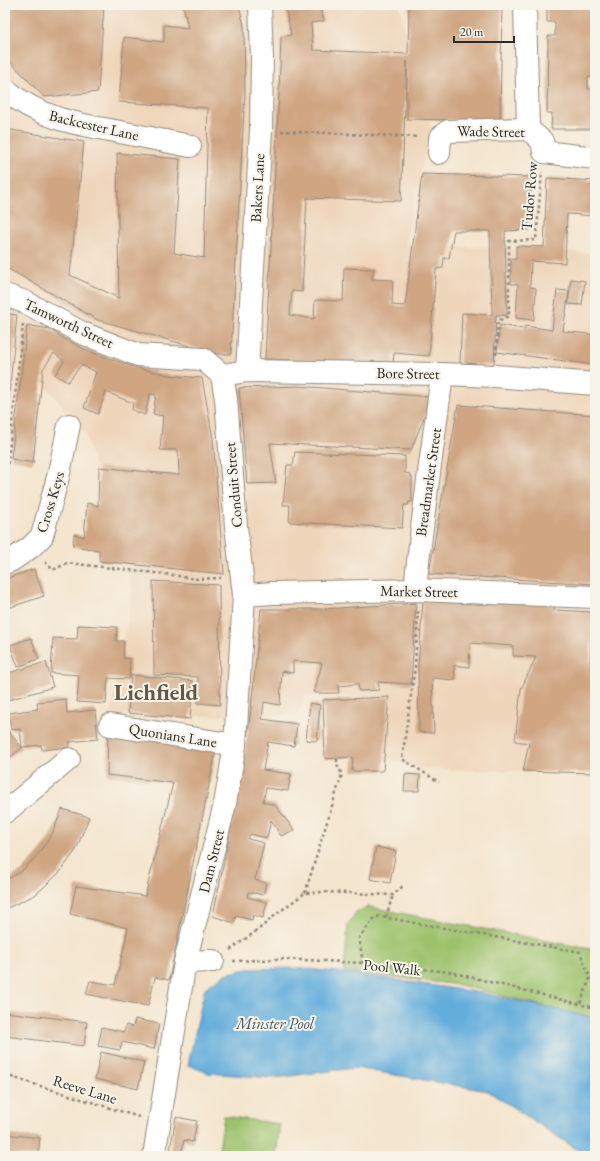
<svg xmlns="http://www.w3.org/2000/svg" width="600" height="1161" font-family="'EB Garamond',serif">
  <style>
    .built { fill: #efd6bb }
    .green { fill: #9dc26c; stroke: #64764c }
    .water { fill: #63addb; stroke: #476c83 }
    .building { fill: #cfa582 }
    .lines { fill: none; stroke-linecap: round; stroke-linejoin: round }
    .minor-casing { stroke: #90887c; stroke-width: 24 }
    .path { stroke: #90887c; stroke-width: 2.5; stroke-dasharray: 3 3; stroke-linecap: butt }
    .minor { stroke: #fff; stroke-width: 22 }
    .labels { text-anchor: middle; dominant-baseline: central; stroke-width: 4; stroke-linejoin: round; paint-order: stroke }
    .street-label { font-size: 15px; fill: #2b2b2b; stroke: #f7f3e8 }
    .water-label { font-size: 16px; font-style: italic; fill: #3f5869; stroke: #f7f3e8 }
    .town-label { font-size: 23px; font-weight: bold; fill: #645649; stroke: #f7f3e8 }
  </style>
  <rect width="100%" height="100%" fill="#f7f3e8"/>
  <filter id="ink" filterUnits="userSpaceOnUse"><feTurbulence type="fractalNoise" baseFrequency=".025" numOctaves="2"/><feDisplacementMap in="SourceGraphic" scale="8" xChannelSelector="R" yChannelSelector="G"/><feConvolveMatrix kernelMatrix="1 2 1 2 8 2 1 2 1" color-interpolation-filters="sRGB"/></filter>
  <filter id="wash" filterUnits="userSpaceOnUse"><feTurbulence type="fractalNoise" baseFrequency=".012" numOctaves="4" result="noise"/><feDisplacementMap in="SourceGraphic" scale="16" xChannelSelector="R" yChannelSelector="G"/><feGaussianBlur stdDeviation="0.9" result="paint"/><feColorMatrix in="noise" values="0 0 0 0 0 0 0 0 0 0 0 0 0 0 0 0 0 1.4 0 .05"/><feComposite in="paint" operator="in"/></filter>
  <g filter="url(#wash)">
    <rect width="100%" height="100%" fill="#f4e5ce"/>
    <!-- built -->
    <polygon class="built" points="5,5 399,5 431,129 405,244 576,252 595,254 595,773 423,769 384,759 388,697 305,695 298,714 221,716 111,715 133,587 85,434 5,337"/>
    <!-- green -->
    <g class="green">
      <polygon points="369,907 595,950 595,1019 460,985 344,971 348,925 356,912"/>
      <polygon points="224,1116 280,1124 276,1156 218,1156"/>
    </g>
    <!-- water -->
    <polygon class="water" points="295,968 348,973 482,993 595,1018 595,1156 587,1156 488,1091 355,1068 274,1078 208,1073 188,1065 205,988 226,974 247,969"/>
    <g id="blocks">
      <!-- building -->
      <g class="building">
        <polygon points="5,5 104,5 98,92 44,97 5,56"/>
        <polygon points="183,5 239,5 244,26 245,91 231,354 218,354 98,320 5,267 5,129 84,142 70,275 119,298 117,153 180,159 174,253 204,258 208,108 119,102 124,37 164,42 164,25 188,28"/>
        <polygon points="285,5 319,5 324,21 311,23 313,50 408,54 409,5 502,5 500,121 407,119 407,61 401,201 307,198 302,292 292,291 290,315 314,319 315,300 343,301 344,268 374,269 372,279 393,280 392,305 405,306 422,174 531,177 528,230 505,231 507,315 496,315 494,365 460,364 462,313 492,315 490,231 454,231 449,258 444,258 443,268 436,269 429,356 394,353 393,364 265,359 279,94 281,37 291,35"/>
        <polygon points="547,5 595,5 595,77 588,77 588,89 595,89 595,129 551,129 552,113 547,113 548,36 555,36 555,22 547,22"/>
        <polygon points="547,178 595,181 595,216 567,214 565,263 531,261 530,287 536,288 534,320 516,318 518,284 511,284 511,259 516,259 516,246 544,247"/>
        <polygon points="571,279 585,281 582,305 568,304"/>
        <polygon points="557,290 569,291 563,331 595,335 595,365 497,352 500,325 524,329 525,326 552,330"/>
        <polygon points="5,313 17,315 6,424 5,424"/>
        <polygon points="27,325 49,329 63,338 86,350 133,367 169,375 202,378 213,439 224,574 99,561 99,550 73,546 74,534 84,537 87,503 98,506 99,467 179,475 178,450 160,450 163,416 153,414 156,395 150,394 145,415 132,410 133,403 106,392 98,414 84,408 96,372 81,365 68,382 55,375 64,361 54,353 43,369 33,463 11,459"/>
        <polygon points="299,386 432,397 411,450 270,443 276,483 247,484 239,388"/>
        <polygon points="458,405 595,415 595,584 429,574"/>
        <polygon points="295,452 405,456 405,473 410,474 410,476 412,477 412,502 409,502 408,505 404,505 402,528 289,522 290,505 283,505 287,465 293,465"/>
        <polygon points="34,569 44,596 5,609 5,579"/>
        <polygon points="153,581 219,585 220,705 197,703 198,677 154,675"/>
        <polygon points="451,600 554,602 554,610 592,612 590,670 595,671 595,773 523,771 529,743 515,741 521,689 536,657 513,656 513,646 470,643 469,667 454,665 455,680 432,678 434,733 419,732 418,665 423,602"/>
        <polygon points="416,603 411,684 378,682 379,690 359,691 358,684 338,686 339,693 314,693 322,663 293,661 293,673 282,671 280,705 264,702 262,719 297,724 294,746 268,742 263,770 291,774 288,791 266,788 263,802 275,805 294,830 281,836 271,820 267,838 250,834 248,839 264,843 255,880 266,883 263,895 248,892 247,897 267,902 263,918 253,915 252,920 236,916 234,923 213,916 240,784 250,717 261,609 322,609"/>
        <polygon points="78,625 117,627 116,641 124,641 123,658 130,659 129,679 108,678 106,704 77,702 79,675 51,673 53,638 77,639"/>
        <polygon points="31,638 39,659 18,667 10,645"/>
        <polygon points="46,662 53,687 5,701 5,674"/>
        <polygon points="131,675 193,681 190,719 128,713"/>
        <polygon points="389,697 383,771 352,771 353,757 325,759 323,700"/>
        <polygon points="66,699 67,713 95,710 98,739 69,742 69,747 42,750 41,745 22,747 20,729 11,730 9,713 38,709 37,702"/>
        <polygon points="310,703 320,705 317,741 306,740"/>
        <polygon points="6,728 22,748 5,761 5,729"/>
        <polygon points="108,731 217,746 169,980 155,977 148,1006 86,994 90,981 115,985 128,928 70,914 76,886 145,896 173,783 107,775"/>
        <polygon points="405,774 420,775 419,791 404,791"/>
        <polygon points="62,809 89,817 76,850 60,872 35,895 5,909 5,880 21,872 39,853 53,832"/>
        <polygon points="376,847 396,851 390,883 370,879"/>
        <polygon points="5,1012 87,1022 84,1046 5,1036"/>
        <polygon points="135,1019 159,1024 154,1049 122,1042 120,1050 98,1046 102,1027 124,1032 126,1025 133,1027"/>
        <polygon points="101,1052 144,1062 138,1089 95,1079"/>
        <polygon points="176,1117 197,1121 193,1142 184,1140 181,1156 169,1156"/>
        <polygon points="5,1134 40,1138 38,1156 5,1156"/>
      </g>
    </g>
  </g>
  <g filter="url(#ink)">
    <use href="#blocks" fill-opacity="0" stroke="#90887c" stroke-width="1"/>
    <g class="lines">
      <defs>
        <g id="minor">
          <polyline points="525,5 528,129"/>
          <path d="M5 89C36 117 75 124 115 131 140 136 165 141 190 146"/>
          <polyline points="439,153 440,138 448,131 528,129 542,141 544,152 595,158"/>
          <polyline points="5,295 25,302 82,333 138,355 203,359 222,375"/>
          <polyline points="247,371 261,130 262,57 260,5"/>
          <polyline points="222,375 247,371 442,374 495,376 595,384"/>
          <polyline points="5,563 12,560 31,547 42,536 59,473 69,425"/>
          <path d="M415 590C422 518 433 446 442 374"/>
          <polyline points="244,595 273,593 415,590 595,597"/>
          <polyline points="110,725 235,745"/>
          <polyline points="5,812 69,759"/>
          <polyline points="185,962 213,961"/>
          <polyline points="154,1156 185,962 225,804 235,745 244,595 236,526 226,399 222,375"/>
        </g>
      </defs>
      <!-- minor casing -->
      <use href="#minor" class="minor-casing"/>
      <!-- path -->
      <g class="path">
        <polyline points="281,131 419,137"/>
        <polyline points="496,355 498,321 509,316 509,241 536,240 542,172"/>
        <polyline points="5,488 23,324"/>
        <polyline points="45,562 53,570 67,563 173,575 194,579 221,578"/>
        <polyline points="418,611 415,667 402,759 439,782"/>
        <polyline points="595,631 593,666 595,666"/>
        <polyline points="305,893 342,774 337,765 337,758"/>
        <polyline points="386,917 393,895"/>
        <polyline points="230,950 259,929 279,912 305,893 324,892 393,895 403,886"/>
        <polyline points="233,961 284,959 363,963 450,972 595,1008"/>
        <polyline points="363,963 359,938 376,916 580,952 590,978 580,1004"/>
        <polyline points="5,1075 139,1117"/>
      </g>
      <!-- minor -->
      <use href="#minor" class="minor"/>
    </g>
  </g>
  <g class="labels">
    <!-- street labels -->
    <g class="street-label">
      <text transform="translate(94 125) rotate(13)">Backcester Lane</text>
      <text transform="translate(491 131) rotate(1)">Wade Street</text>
      <text transform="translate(257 188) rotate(-87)">Bakers Lane</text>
      <text transform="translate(529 196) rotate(-85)">Tudor Row</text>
      <text transform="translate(69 323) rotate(25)">Tamworth Street</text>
      <text transform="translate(408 373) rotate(1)">Bore Street</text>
      <text transform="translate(428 482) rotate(-82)">Breadmarket Street</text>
      <text transform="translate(233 485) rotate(-95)">Conduit Street</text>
      <text transform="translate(50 502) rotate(-73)">Cross Keys</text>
      <text transform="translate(419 591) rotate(1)">Market Street</text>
      <text transform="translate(173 735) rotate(9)">Quonians Lane</text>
      <text transform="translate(211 861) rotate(-76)">Dam Street</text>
      <text transform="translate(392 967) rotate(6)">Pool Walk</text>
      <text transform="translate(85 1089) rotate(17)">Reeve Lane</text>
    </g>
    <!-- water labels -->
    <g class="water-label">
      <text x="275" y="1023">Minster Pool</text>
    </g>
    <!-- town labels -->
    <g class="town-label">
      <text x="156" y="692">Lichfield</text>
    </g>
  </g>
  <!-- margin -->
  <rect width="600" height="1161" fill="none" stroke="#f7f3e8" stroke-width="20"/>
  <!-- scale -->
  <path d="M454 36v6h60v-6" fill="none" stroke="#2b2b2b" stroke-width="2"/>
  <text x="460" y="36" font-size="12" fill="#2b2b2b" stroke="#f7f3e8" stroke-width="3" paint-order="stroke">20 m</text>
</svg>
